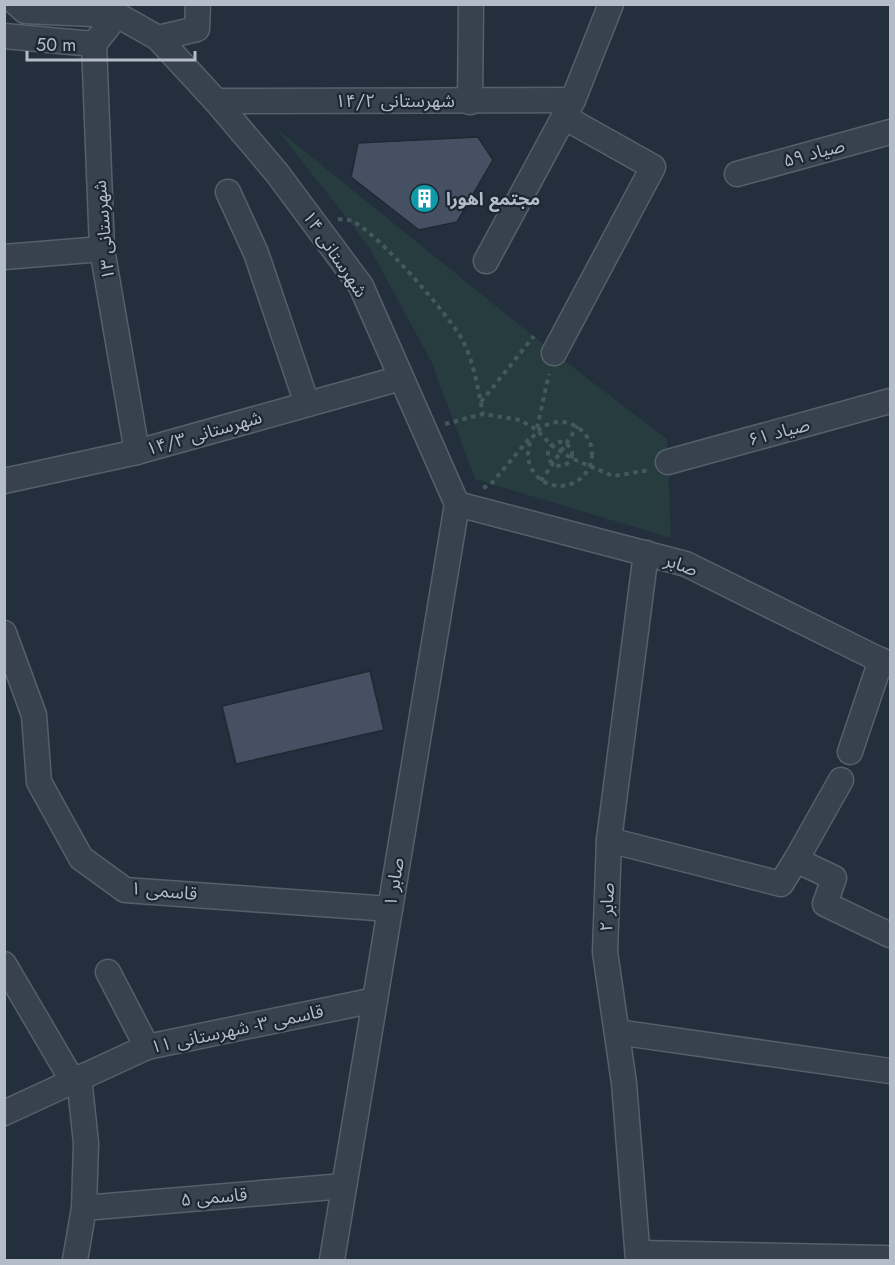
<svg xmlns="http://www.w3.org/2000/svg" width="895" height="1265" font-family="Jost,'Noto Sans Arabic',sans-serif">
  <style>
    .green { fill: #263c3f }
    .building { fill: #455162; stroke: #1f2835; stroke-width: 1.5 }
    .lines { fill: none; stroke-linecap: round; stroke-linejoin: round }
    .minor-casing { stroke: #565f6c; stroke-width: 27 }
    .path { stroke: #44595c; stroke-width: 4; stroke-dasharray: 4.5 4.5; stroke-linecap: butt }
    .minor { stroke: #38414e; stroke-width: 24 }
    .labels { text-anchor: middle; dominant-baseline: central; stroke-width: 4.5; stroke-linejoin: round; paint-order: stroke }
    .street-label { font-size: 18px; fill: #b4bcc9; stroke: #1d2633 }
    .poi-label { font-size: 18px; font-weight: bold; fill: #b4bcc9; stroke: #1d2633; text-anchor: start }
  </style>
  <rect width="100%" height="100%" fill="#242f3e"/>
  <!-- green -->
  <polygon class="green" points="277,129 554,353 667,439 671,538 475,479 431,361 369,247"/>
  <!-- building -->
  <g class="building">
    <polygon points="478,137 493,160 457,222 419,230 351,177 358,143"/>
    <polygon points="370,671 384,730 236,764 222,706"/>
  </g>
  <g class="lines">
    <defs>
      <g id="minor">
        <polyline points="17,4 25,11 115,15"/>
        <polyline points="98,4 158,38 197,29 198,4"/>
        <polyline points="117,15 94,44 102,249 137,452"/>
        <polyline points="4,36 94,44"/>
        <polyline points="158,38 216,101 277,173 361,286 457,504"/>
        <polyline points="216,101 573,100"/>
        <polyline points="470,102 471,4"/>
        <polyline points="737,174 890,132"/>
        <polyline points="228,192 256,253 307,404"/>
        <polyline points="4,257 102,249"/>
        <polyline points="486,261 573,100 611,4"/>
        <polyline points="554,353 653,167 564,117"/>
        <polyline points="668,462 890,401"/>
        <polyline points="4,481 137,452 401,378"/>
        <polyline points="457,504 686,564 890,665"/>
        <polyline points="4,633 34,715 39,782 81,858 125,890 390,909"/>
        <polyline points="850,752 881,660"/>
        <polyline points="609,840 781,884 796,860 834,878 825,904 890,935"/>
        <polyline points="796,860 841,780"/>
        <polyline points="4,964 72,1080"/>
        <polyline points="108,972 147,1047"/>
        <polyline points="617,1032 890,1071"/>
        <polyline points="4,1113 147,1047 375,1000"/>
        <polyline points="84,1208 344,1186"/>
        <polyline points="639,1253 885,1258"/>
        <polyline points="75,1260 84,1208 86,1143 79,1077"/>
        <polyline points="332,1260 457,504"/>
        <polyline points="638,1260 624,1083 605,952 609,840 646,553"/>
      </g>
    </defs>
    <!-- minor casing -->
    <use href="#minor" class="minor-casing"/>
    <!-- path -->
    <g class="path">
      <path d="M338 219C343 220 348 219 352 221 378 233 447 313 462 339 474 361 478 390 483 414"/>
      <polyline points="481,402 534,336"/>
      <circle cx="560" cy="454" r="32"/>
      <polyline points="445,424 483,414 520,420 537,430 551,445 571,458 613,476 650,470"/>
      <polyline points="537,428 549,374"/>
      <circle cx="560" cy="454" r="12"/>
      <polyline points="541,481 578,426"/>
      <polyline points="483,488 491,484 529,439"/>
    </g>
    <!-- minor -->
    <use href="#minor" class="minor"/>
  </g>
  <!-- icons -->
  <defs>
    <symbol id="building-disc" viewBox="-11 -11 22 22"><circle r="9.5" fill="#0f9aa8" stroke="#1d2633"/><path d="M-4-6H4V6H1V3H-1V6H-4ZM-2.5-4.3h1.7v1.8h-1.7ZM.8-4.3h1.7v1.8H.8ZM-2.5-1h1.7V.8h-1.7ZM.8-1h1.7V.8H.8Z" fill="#fff"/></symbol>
  </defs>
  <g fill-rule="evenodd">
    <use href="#building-disc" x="408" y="182" width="33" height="33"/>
  </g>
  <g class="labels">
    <!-- street labels -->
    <g class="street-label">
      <text x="395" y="101">شهرستانی ۱۴/۲</text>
      <text transform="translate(814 153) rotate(-15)">صیاد ۵۹</text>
      <text transform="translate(104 230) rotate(-95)">شهرستانی ۱۳</text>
      <text transform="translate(335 254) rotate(56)">شهرستانی ۱۴</text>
      <text transform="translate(779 432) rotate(-15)">صیاد ۶۱</text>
      <text transform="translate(204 433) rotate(-16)">شهرستانی ۱۴/۳</text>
      <text transform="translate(681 565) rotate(20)">صابر</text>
      <text transform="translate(394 882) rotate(-81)">صابر ۱</text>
      <text transform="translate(164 891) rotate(5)">قاسمی ۱</text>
      <text transform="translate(607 907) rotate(-88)">صابر ۲</text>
      <text transform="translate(237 1029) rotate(-12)">قاسمی ۳- شهرستانی ۱۱</text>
      <text transform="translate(214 1197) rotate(-5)">قاسمی ۵</text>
    </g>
    <!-- poi labels -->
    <g class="poi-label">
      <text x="446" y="199">مجتمع اهورا</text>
    </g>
  </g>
  <!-- border -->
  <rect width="895" height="1265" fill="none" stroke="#b4bcc9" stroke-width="12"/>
  <!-- scale -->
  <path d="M27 51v9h168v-9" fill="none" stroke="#b4bcc9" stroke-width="3"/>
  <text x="36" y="51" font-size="18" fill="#b4bcc9" stroke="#1d2633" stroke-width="4.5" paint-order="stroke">50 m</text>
</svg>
